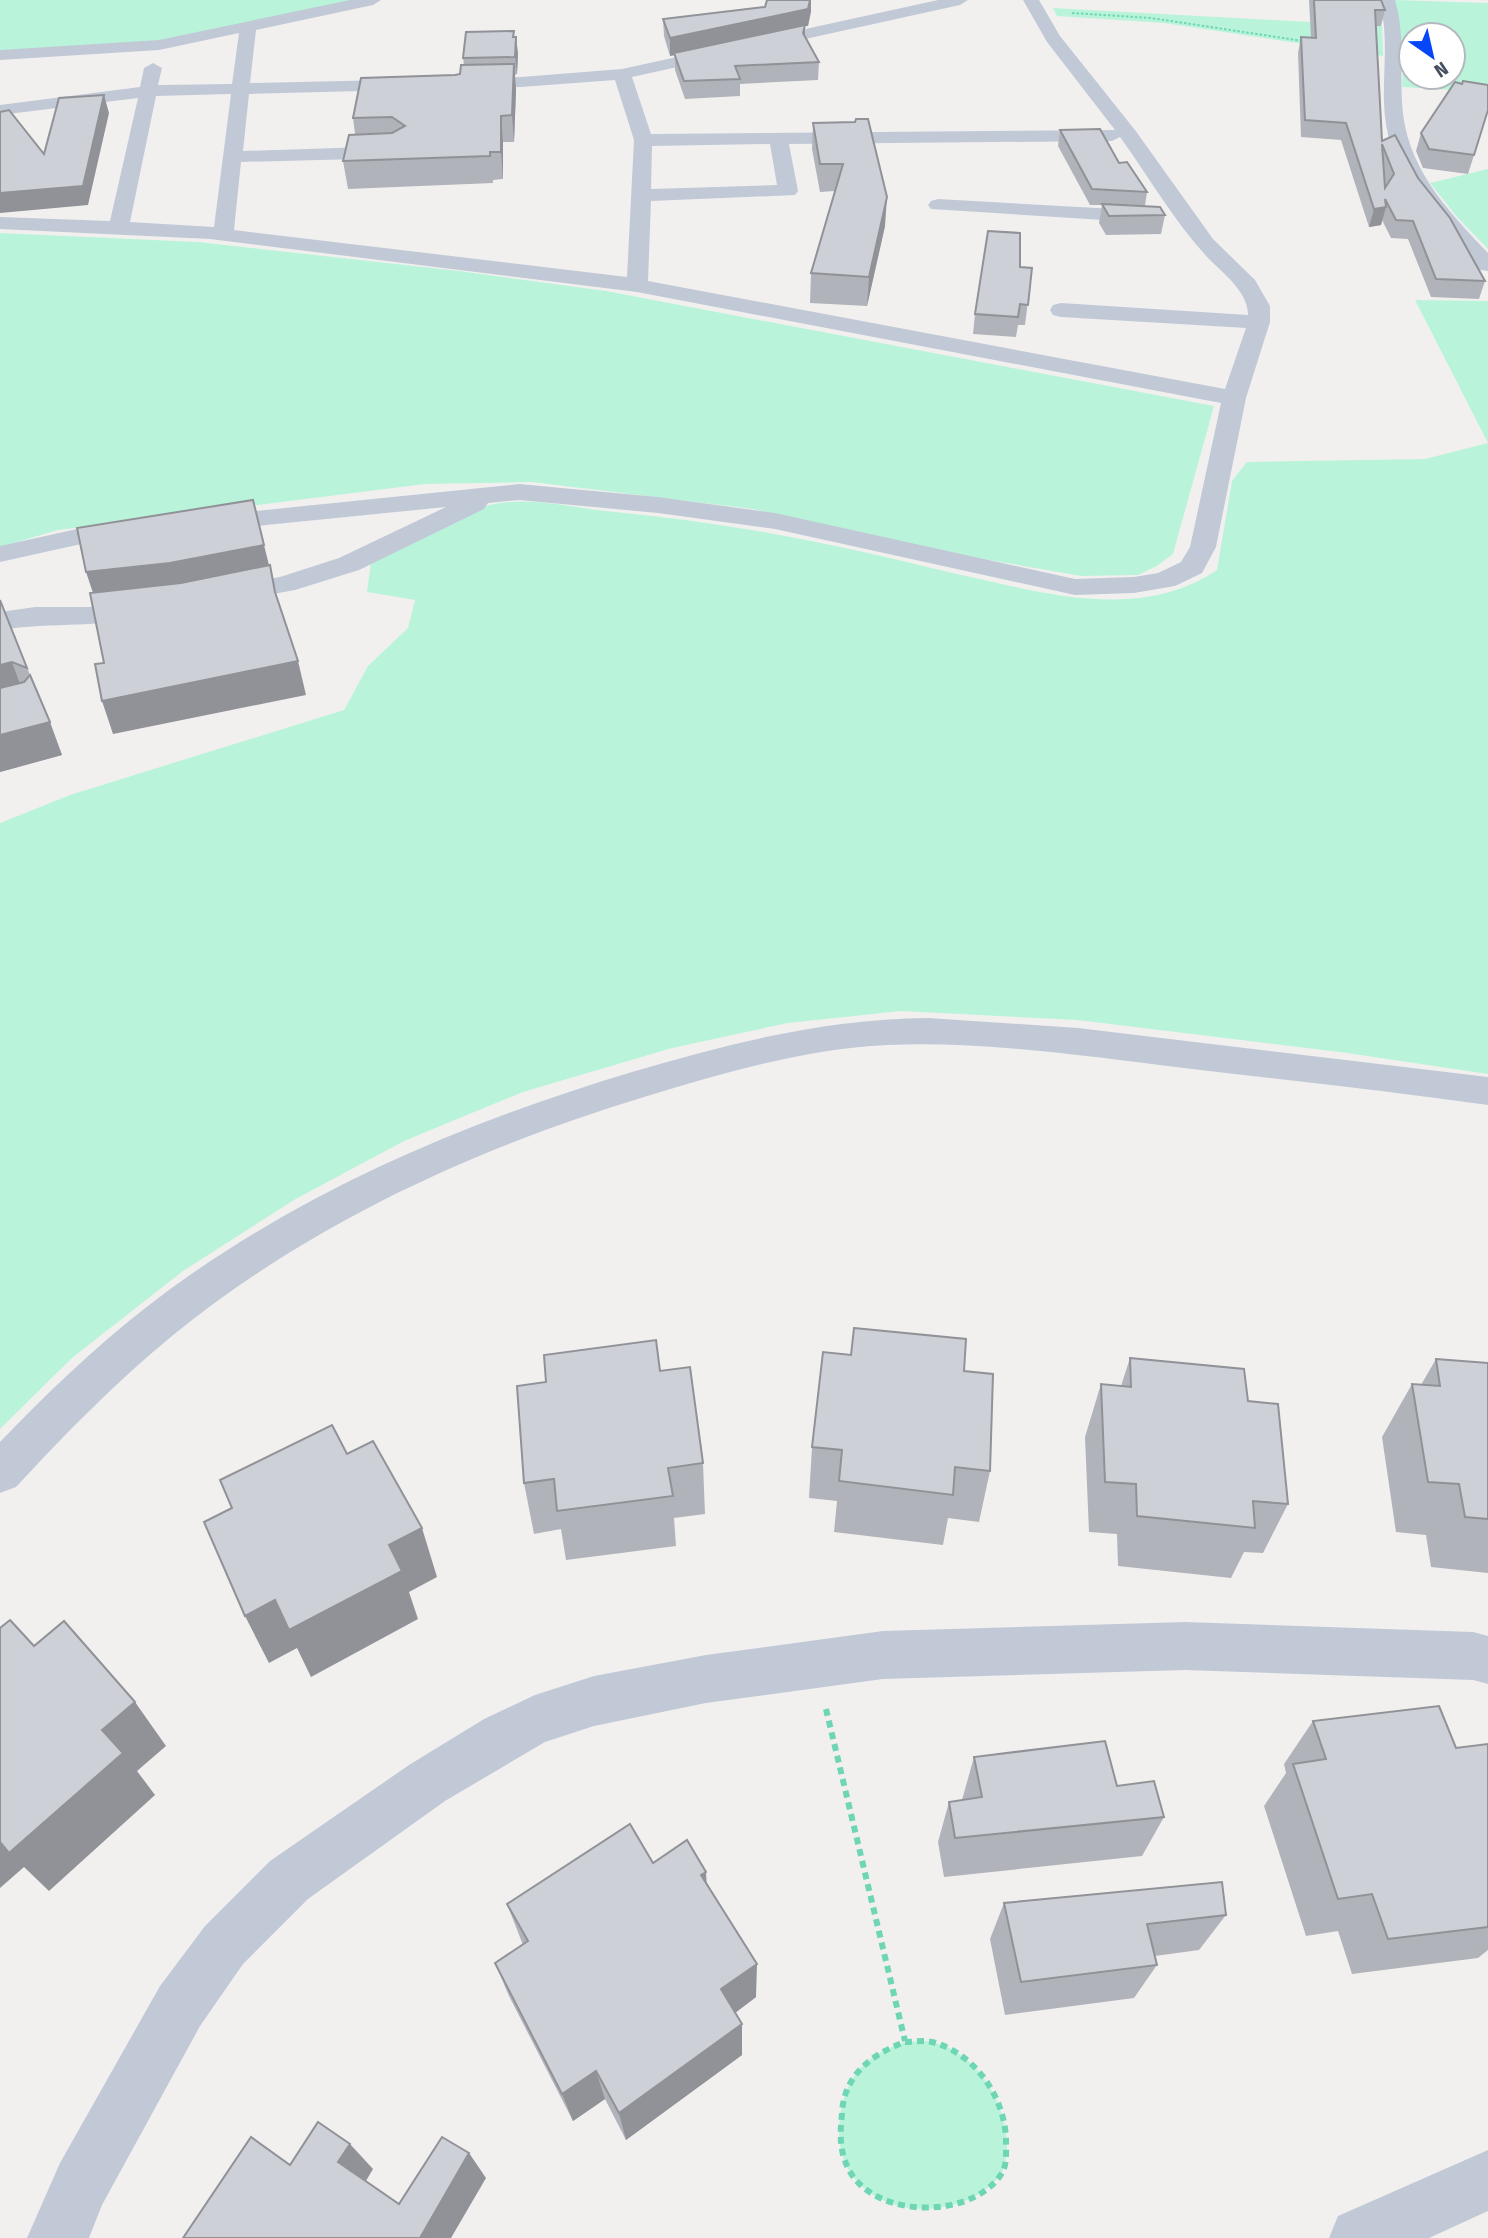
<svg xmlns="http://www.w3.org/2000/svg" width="1488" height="2238" font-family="'Fira Sans Condensed',sans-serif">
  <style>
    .green { fill: #b9f4da; fill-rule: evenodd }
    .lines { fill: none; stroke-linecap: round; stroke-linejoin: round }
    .path-far1 { stroke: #6ed6b4; stroke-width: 2; stroke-dasharray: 2.5 2; stroke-linecap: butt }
    .path { stroke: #6ed6b4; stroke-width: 6; stroke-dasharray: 7 5; stroke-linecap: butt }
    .minor { fill: #c2c9d6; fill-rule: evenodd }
    .wall { fill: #b1b3ba }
    .shaded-wall { fill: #909297 }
    .building { fill: #ced0d8; stroke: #909297; stroke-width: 2; fill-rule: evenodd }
  </style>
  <rect width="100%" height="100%" fill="#f2f0ef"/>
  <!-- green -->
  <g class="green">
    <polygon points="0,0 356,0 169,40 0,52"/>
    <path d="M1394 0 1488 3V92L1402 87 1403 69ZM1411 35H1453V77H1411Z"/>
    <polygon points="1053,8 1382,26 1383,56 1164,23 1057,16"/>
    <polygon points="1488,169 1488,249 1458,218 1430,183"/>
    <polygon points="0,233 198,242 459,271 606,291 1214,406 1173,554 1157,566 1138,575 1081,576 983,559 753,509 532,482 425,484 58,530 0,547"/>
    <path d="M1415 300 1488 301V1074L1347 1053 1077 1020 901 1011 788 1023 672 1048 523 1092 404 1141 294 1200 183 1271 72 1358 0 1429V823L70 795 344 710 368 666 408 628 415 600 367 592 371 562C409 542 448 516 490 505 527 496 569 507 606 511 675 518 744 527 811 541 863 551 914 564 966 576 1047 594 1142 621 1217 570L1232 481 1247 462 1425 459 1488 443Z"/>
    <path d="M905 2042C913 2042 923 2040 931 2042 983 2051 1021 2125 1002 2173 953 2238 817 2214 842 2106 850 2070 871 2053 905 2042Z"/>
  </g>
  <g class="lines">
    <!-- path-far1 -->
    <polyline class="path-far1" points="1072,13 1151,18 1303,41"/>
    <!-- path -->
    <g class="path">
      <polyline points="826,1709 905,2041"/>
      <path d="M905 2042C914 2042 923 2040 932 2042 975 2053 1006 2098 1006 2142 1006 2151 1007 2165 1002 2173 973 2220 875 2219 849 2170 839 2151 840 2133 842 2113 844 2075 872 2054 905 2042Z"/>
    </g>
    <!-- minor -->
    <g class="minor">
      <path d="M350 0H381L373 5 256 30 250 83 521 77 622 69 938 0H968L960 5 632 77 651 134 1115 130 1047 42 1023 0H1039L1060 36 1135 130 1213 239 1255 280 1270 306V322L1246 398 1216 547 1202 573 1175 586 1134 593 1075 595 775 529 658 513 519 500 488 503 484 509 359 570 295 590 224 603 214 601 210 595 214 589 280 577 339 558 446 507 206 531 197 529 193 523 197 517 519 484 658 497 775 513 1075 579 1134 577 1158 573 1181 562 1190 547 1221 403 637 292 210 239 0 229V217L110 221 138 98 0 115V105L140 87 144 68 153 63 162 68 158 85 232 84 239 33 159 50 0 60V50L159 40ZM615 80 634 140 627 277 234 230 241 162 396 158 406 152 396 146 243 151 249 94 521 87ZM231 94 214 227 130 222 156 96ZM1120 137C1149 177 1175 223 1209 259 1224 274 1248 292 1248 315L1061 303 1053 305 1050 310 1053 315 1061 317 1246 328 1225 389 648 281 651 201 795 195 798 191 789 144 1112 141ZM770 144 777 185 651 189 652 146Z"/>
      <path d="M1379 0H1395C1405 34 1400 67 1402 102 1405 166 1446 209 1488 253V271L1480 270C1435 221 1385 173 1384 102 1383 67 1389 34 1379 0Z"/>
      <polygon points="938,199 1151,211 1158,213 1161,217 1158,221 1151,223 931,209 928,205 931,201"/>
      <polygon points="129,522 138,524 142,530 138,536 95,541 0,562 0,546 95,525"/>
      <path d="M148 601 158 603 162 609 158 615C106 628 52 622 0 630V612L35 607H94Z"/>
      <path d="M928 1018 1078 1028 1488 1077V1105C1387 1091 1285 1080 1184 1068 1086 1056 986 1041 887 1045 804 1049 723 1073 644 1097 476 1148 309 1224 172 1336 116 1382 65 1434 16 1487L0 1493V1442C45 1395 93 1349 144 1309 287 1197 459 1124 632 1072 730 1043 825 1019 928 1018Z"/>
      <polygon points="1185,1622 1473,1632 1488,1636 1488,1684 1473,1680 1185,1670 883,1679 706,1703 594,1726 545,1742 445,1801 308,1899 243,1964 200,2026 102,2205 89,2238 27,2238 60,2163 160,1986 205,1926 270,1861 409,1765 484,1719 535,1695 594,1676 706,1655 883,1631"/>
      <polygon points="1488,2150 1488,2211 1429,2238 1329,2238 1338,2216"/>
    </g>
  </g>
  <!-- wall -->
  <g class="wall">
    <polygon points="767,0 811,0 811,11 808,26 805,26 805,36 819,62 818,80 740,84 740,96 685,99 675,70 675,55 670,56 664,36 663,19 765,7"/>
    <polygon points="1309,0 1381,0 1385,10 1381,26 1376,26 1382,141 1418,178 1485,281 1479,299 1431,297 1408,239 1391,238 1382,220 1381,225 1369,227 1341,140 1301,137 1298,53 1301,37 1311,38"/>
    <polygon points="514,31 514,37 516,37 518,54 517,74 515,75 516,90 514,142 503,142 503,179 493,180 493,183 348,189 343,161 355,134 353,118 460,74 464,65 463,58"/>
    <polygon points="1488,111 1468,174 1423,168 1416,151 1421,133"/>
    <polygon points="855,122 885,226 867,306 810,303 811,273 835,191 820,192 812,149 813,123"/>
    <polygon points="1060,130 1119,163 1147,192 1145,206 1165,215 1161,234 1106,235 1099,223 1102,205 1090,205 1058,146"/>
    <polygon points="1032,268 1025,325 1018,325 1016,337 973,334 975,314"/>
    <polygon points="0,600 62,755 0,772"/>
    <polygon points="1130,1358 1248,1401 1288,1504 1263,1553 1244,1552 1231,1578 1118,1566 1117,1534 1089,1532 1085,1437 1101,1384 1121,1386"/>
    <polygon points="1436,1359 1488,1363 1488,1573 1431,1567 1426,1535 1396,1532 1382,1437 1412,1384 1421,1385"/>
    <polygon points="660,1371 703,1463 705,1514 674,1518 676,1546 566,1560 561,1529 534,1534 524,1483 546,1382"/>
    <polygon points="964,1371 990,1471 979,1522 948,1518 943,1545 834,1532 837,1501 809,1498 812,1447"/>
    <polygon points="1313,1721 1456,1748 1488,1744 1488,1950 1478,1958 1352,1974 1338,1931 1306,1936 1264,1806 1286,1773 1284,1764"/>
    <polygon points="974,1757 1117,1786 1164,1817 1142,1856 944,1877 938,1842 949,1802 962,1800"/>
    <polygon points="653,1863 707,1883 756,1997 735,2013 742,2024 742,2055 626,2140 605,2099 573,2121 509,1996 495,1963 523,1945 507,1904"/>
    <polygon points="1004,1903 1226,1915 1199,1950 1155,1956 1157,1965 1134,1998 1005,2015 990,1939"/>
  </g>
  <!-- shaded-wall -->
  <g class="shaded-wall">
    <polygon points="811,0 811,11 808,26 805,26 805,42 803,33 805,26 670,56 670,38"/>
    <polygon points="516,37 518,54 517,74 515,57"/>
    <polygon points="514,64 516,90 514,142 512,115"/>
    <polygon points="104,95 109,113 88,205 0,213 0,193 83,186"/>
    <polygon points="501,116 503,142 503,179 501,152"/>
    <polygon points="887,197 885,226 867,306 869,277"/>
    <polygon points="1386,207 1381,225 1369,227 1374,209"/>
    <polygon points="264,545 272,577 97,605 86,572"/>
    <polygon points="298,661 306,695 113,734 102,701"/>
    <polygon points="12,662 24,695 0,701 0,665"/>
    <polygon points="50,722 62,755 0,772 0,735"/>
    <polygon points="422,1528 437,1577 409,1592 418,1619 311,1677 297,1648 269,1663 245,1616 275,1600 389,1545"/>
    <polygon points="135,1702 166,1746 137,1771 155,1795 49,1891 24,1867 0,1888 0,1839 102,1730"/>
    <polygon points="706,1872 708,1910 701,1875"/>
    <polygon points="757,1964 756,1997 723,2022 721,1989"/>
    <polygon points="742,2024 742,2055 626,2140 619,2113"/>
    <polygon points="596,2071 605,2099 573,2121 562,2094"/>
    <polygon points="350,2144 373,2169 363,2186 338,2162"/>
    <polygon points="469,2153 486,2178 451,2238 420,2238"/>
  </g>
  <!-- building -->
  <g class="building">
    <polygon points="767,0 810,0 808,9 670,38 663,19 765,7"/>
    <path d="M1314 0H1381L1385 10H1375L1382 141 1395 135 1418 178 1450 218 1485 281 1436 279 1413 221 1396 220 1385 199 1386 207 1374 209 1346 123 1305 120 1301 37 1316 38ZM1382 144 1394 174 1385 188Z"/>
    <polygon points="805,25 803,33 819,62 735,66 740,79 684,81 674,53"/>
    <polygon points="514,31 513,37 516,37 515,57 463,58 466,32"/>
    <polygon points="514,64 512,115 501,116 501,152 490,152 490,156 343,161 349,135 392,133 405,126 392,117 353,118 361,78 455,75 460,74 461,65"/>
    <polygon points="1463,81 1488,85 1488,110 1474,155 1429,149 1421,133 1455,82 1462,84"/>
    <polygon points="104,95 83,186 0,193 0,112 9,110 44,154 59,98"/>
    <polygon points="856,119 868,119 887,197 869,277 811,273 843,164 820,164 813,123 855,122"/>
    <polygon points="1100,129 1119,163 1127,162 1147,192 1092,189 1060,130"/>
    <polygon points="1102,204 1160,207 1165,215 1109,216"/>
    <polygon points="988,231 1020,233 1020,267 1032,268 1028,305 1020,304 1018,317 975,314"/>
    <polygon points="253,500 264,545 170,563 86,572 77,528"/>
    <polygon points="270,565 275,592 298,661 102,701 95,664 104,663 90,593 181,583"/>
    <polygon points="0,600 27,668 12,662 0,665"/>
    <polygon points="30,675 50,722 0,735 0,688 24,682"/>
    <polygon points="854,1328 966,1339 964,1371 993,1374 990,1471 955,1467 953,1495 839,1481 842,1450 812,1447 823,1352 851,1355"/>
    <polygon points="656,1340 660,1371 690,1367 703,1463 668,1468 673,1496 557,1511 554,1479 524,1483 517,1386 546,1382 544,1355"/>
    <polygon points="1130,1358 1244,1369 1248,1401 1278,1404 1288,1504 1253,1501 1255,1528 1137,1516 1136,1484 1105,1482 1101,1384 1131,1387"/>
    <polygon points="1436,1359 1488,1363 1488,1519 1465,1517 1459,1484 1428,1482 1412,1384 1440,1386"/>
    <polygon points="332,1425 347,1454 373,1441 422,1528 389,1545 402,1571 289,1630 275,1600 245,1616 204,1522 232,1508 220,1480"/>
    <polygon points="10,1620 34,1646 64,1621 135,1702 102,1730 123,1753 9,1853 0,1842 0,1628"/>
    <polygon points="1439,1706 1456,1748 1488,1744 1488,1927 1388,1939 1372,1894 1338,1899 1293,1764 1326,1759 1313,1721"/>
    <polygon points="1105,1741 1117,1786 1154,1781 1164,1817 955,1838 949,1802 982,1797 974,1757"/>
    <polygon points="630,1824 653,1863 687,1840 706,1872 701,1875 757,1964 721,1989 742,2024 619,2113 596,2071 562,2094 495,1963 528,1941 507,1904"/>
    <polygon points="1222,1882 1226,1915 1147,1924 1157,1965 1021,1982 1004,1903"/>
    <polygon points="318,2122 350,2144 338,2162 399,2204 442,2137 469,2153 420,2238 183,2238 251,2137 290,2165"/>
  </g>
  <!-- north arrow -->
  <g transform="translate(1432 56) rotate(146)"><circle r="33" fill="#ffffff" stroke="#b5b9bf" stroke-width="2"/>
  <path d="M0-5L12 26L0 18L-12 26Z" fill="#0547f6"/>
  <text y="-10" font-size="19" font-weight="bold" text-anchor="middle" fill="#454f5f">N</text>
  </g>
</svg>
